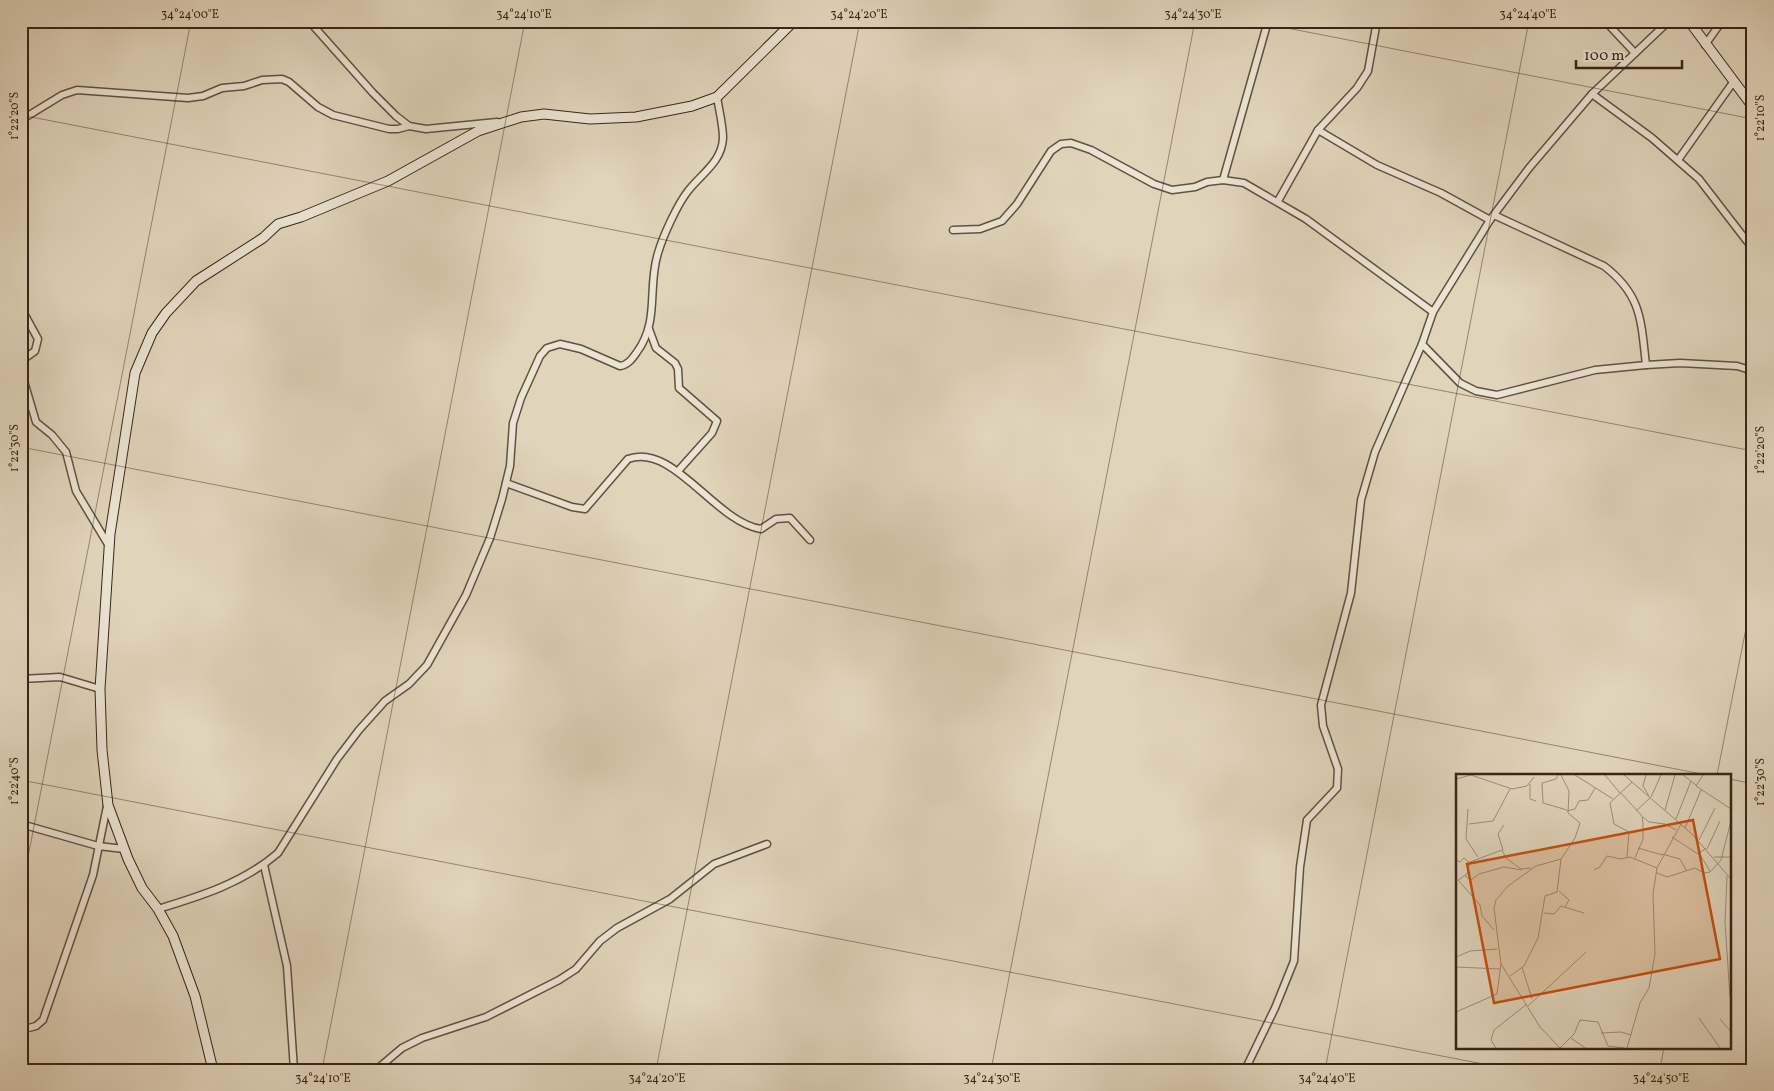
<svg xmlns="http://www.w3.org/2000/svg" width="1774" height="1091" font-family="Vollkorn,serif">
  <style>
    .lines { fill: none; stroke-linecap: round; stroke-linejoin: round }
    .street-casing { stroke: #615140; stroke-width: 9 }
    .secondary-casing { stroke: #372517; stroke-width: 11 }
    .street { stroke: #ebe3d3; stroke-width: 6 }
    .secondary { stroke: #ebe3d3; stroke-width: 9 }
    .ticks { fill: none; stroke: #372517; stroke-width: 1; stroke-opacity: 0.45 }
    .inset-road { fill: none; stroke: #9c8e79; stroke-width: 1 }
    .view { fill: #c54f0e; fill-opacity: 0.15; stroke: #c54f0e; stroke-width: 2.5 }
    .inset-edge { fill: none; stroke: #372517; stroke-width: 2.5 }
    .neatline { fill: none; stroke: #372517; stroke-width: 2 }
    .ticks-label { font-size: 12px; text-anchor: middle; fill: #372517 }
  </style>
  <rect width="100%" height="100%" fill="#e0d4bb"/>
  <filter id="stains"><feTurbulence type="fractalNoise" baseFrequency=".004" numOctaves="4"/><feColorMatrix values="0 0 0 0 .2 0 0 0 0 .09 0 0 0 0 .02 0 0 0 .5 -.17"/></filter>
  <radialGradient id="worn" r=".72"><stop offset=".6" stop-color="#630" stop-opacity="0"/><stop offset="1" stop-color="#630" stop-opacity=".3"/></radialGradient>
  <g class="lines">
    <defs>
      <g id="street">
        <polyline points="309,21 373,93 396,116 409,126 426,129 497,122"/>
        <polyline points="1605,21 1635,53"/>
        <polyline points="1705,45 1722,21"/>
        <polyline points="1592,94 1652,138 1699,179 1753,249"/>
        <polyline points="21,120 62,95 77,90 188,98 203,96 222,88 244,86 262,80 282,79 289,82 318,107 333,115 389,129 398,129 409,126"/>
        <polyline points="1318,130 1377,165 1441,193 1490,220"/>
        <polyline points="1678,160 1734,81"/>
        <polyline points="1223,180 1268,21"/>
        <polyline points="1278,201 1318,130 1357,88 1368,71 1377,21"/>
        <path d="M1494 215 1604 266C1642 295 1641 321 1646 365"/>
        <polyline points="953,230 980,229 1002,221 1017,204 1051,151 1061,144 1071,143 1091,150 1154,184 1172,190 1195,187 1207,182 1223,180 1244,183 1306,219 1433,312"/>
        <polyline points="21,308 38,339 35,351 21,361"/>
        <polyline points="649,329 656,348 675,363 678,369 679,388 717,421 712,433 678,471"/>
        <polyline points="1422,344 1460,383 1476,391 1497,395 1595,370 1646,365 1680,363 1737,366 1747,369 1753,376"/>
        <polyline points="21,371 36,422 52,435 66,452 76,491 109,546"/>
        <path d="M506 483 572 507 585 509 628 459C673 442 715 522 761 529L776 519 790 518 810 540"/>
        <polyline points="21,679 60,677 100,689"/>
        <polyline points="21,824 98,846 124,849"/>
        <polyline points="264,865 287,966 294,1070"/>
        <path d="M158 909C201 896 243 883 278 853L337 759 359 730 385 701 409 684 427 665 466 595 490 538 502 499 510 466 513 423 521 398 540 356 547 348 560 344 581 349 620 366C628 365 632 359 637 352 660 320 647 288 658 253 663 236 677 205 688 191 701 174 722 162 723 138 723 125 719 110 717 97"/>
        <polyline points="21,1030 36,1026 43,1020 93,875 107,806"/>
        <polyline points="376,1070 402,1048 422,1038 486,1017 559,980 576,969 600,941 617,928 670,899 714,864 767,844"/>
        <polyline points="1245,1070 1275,1008 1294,961 1300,867 1307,820 1337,788 1338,769 1323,726 1321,705 1351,593 1361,500 1375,452 1422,344 1433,312 1490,220 1529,168 1592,94 1669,21"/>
      </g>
      <g id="secondary">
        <polyline points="1689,21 1753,107"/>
        <polyline points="213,1070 195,996 173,936 158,909 142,888 128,859 108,805 102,750 100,689 110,534 135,373 152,333 166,313 196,281 263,238 278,224 301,217 388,181 478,131 521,117 544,114 590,119 636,117 692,106 717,97 794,21"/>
      </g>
    </defs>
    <!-- street casing -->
    <use href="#street" class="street-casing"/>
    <!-- secondary casing -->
    <use href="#secondary" class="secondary-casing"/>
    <!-- street -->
    <use href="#street" class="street"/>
    <!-- secondary -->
    <use href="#secondary" class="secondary"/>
  </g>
  <!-- ticks -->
  <path class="ticks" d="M1251 21 1753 119M21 115 1753 451M21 447 1707 775M1717 775 1753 593M1730 779 1753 784M21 780 1514 1070M21 893 191 21M322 1070 525 21M656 1070 860 21M991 1070 1195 21M1325 1070 1529 21M1660 1070 1664 1047"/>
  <!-- overview -->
  <g transform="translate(1456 774)">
    <rect width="275" height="275" fill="#e0d4bb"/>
    <path class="inset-road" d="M102 1 100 5 86 9 87 29 111 36M119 1 157 25M149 1 164 19M168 1 236 60 275 105M190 1 187 12 193 22M227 1 240 11M247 1 240 12 275 35M0 5 15 1 56 15 71 12 78 3M74 10V25L80 27M165 19 186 42 187 49V65L179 84M195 23 205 1M12 35 10 65 22 83M209 36 219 1M111 37 119 35 123 27 132 26 139 14M180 37 194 24M187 43 193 48 209 50 220 56M220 45 235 7M13 50 37 47 54 15M229 54 245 16M216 63 242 80 250 74M243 66 259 34M182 74 206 81M251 75 264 47M47 76 42 60 48 51M243 79 254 97M206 80 224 85 230 96M171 83 173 58 158 50 154 29 176 8M258 83H275M0 86 4 88 8 84 14 89M138 96 144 93 151 82 165 85 174 83 201 94M201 99 211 103 239 94 248 99 254 98 265 86 275 47M9 102 15 106 23 100 48 93 66 96M271 102 269 148 274 223M103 117 113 126 109 133M88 139 98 140 105 132 128 139M38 156 26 142 24 131 2 106 11 100 14 88 46 76 50 84 65 95 75 94M0 183 14 177 41 175M0 193 44 195M66 193 76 225M54 202 68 192 82 164 89 122 101 118 105 85M72 232 130 178M0 238 41 220 45 190M243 244 264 274M264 245 275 258M145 259 165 258 175 261M115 264 129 274M40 274 35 266 38 256 71 230M104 274 84 253 45 190 38 134 40 126 52 112 80 92 105 85 119 64 124 49 112 39 113 17 105 1M104 274 118 260 124 246 142 248 152 272 168 274M171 274 184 229 193 214 199 180 197 120 201 94 225 50"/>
    <path class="view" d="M237 46 264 185 38 229 11 90Z"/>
    <rect width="275" height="275" class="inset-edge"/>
  </g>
  <!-- margin -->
  <rect width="1774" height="1091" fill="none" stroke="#e0d4bb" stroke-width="55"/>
  <!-- scale -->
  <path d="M1576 60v8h106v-8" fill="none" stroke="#372517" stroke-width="2.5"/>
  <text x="1584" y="60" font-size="15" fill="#372517" stroke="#ebe3d3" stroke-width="4" paint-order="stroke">100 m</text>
  <rect x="28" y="28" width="1718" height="1036" class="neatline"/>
  <g class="ticks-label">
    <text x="190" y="18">34°24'00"E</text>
    <text x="524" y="18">34°24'10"E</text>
    <text x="859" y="18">34°24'20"E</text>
    <text x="1193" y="18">34°24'30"E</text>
    <text x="1528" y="18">34°24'40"E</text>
    <text transform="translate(14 116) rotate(-90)" y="4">1°22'20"S</text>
    <text transform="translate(1760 118) rotate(-90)" y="4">1°22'10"S</text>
    <text transform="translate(14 448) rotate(-90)" y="4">1°22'30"S</text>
    <text transform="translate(1760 450) rotate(-90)" y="4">1°22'20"S</text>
    <text transform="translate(14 781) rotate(-90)" y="4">1°22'40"S</text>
    <text transform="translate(1760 782) rotate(-90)" y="4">1°22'30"S</text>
    <text x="323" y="1082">34°24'10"E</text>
    <text x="657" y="1082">34°24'20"E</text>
    <text x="992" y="1082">34°24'30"E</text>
    <text x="1327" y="1082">34°24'40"E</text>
    <text x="1661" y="1082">34°24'50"E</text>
  </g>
  <rect width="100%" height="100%" filter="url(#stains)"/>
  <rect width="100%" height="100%" fill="url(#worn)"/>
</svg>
